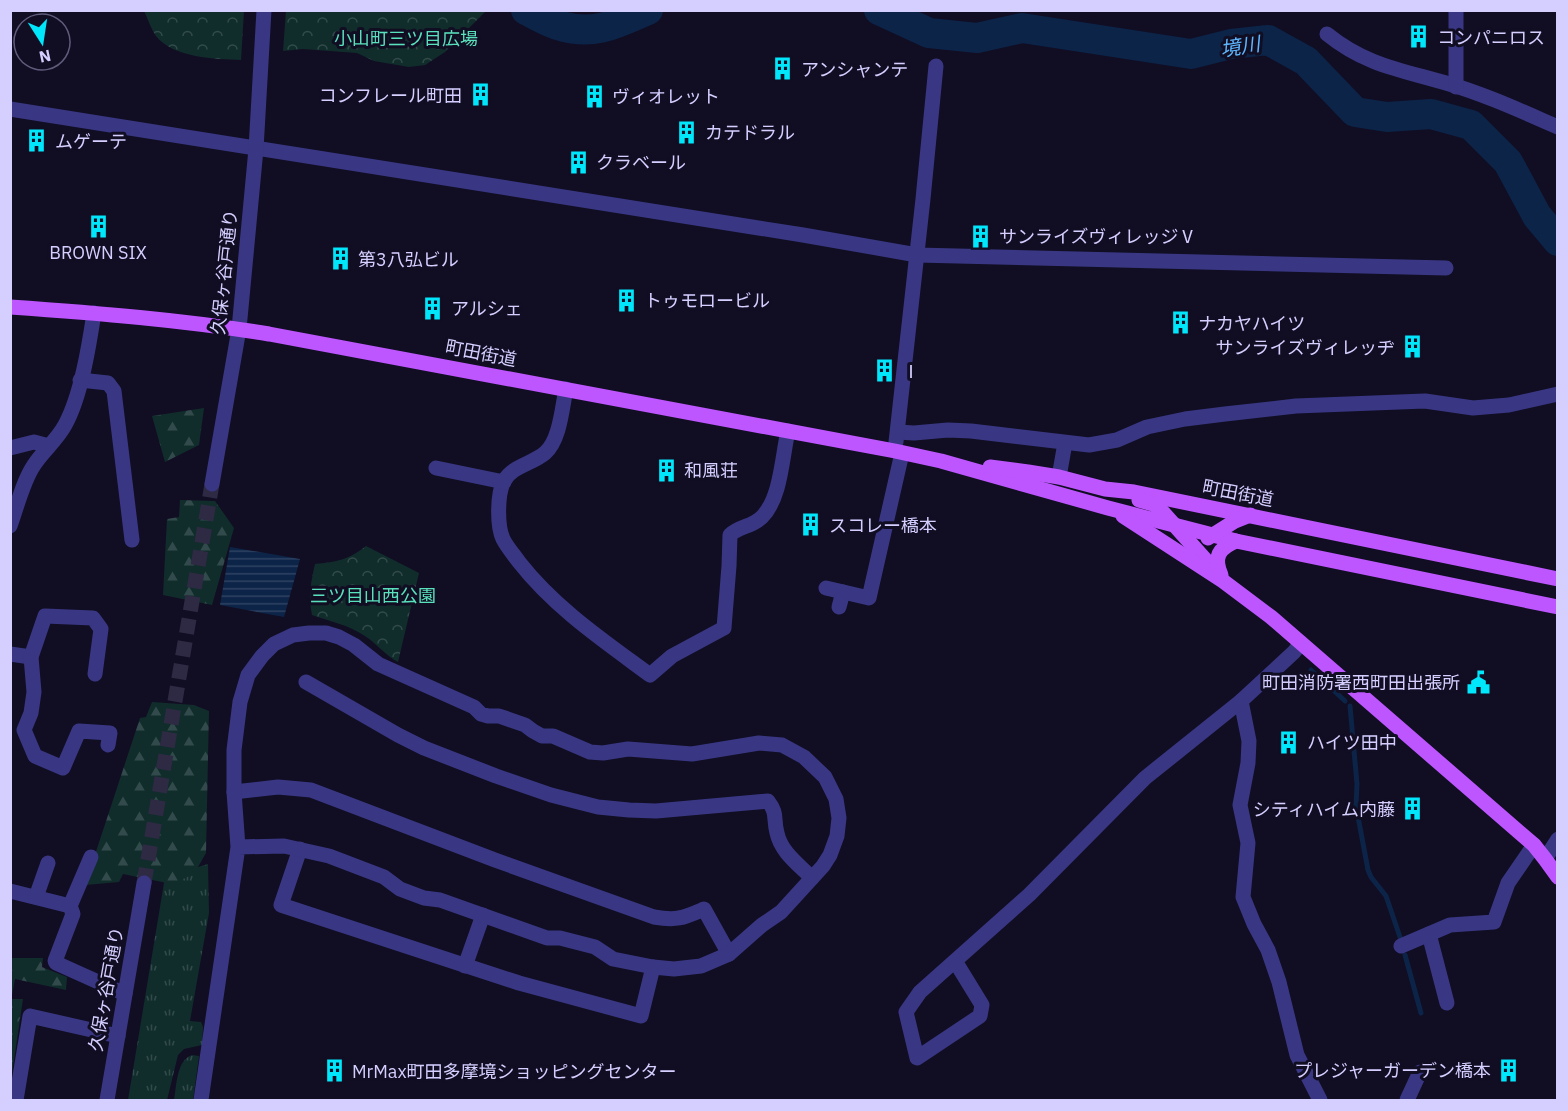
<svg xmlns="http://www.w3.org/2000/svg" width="1568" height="1111" font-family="'IBM Plex Sans','Noto Sans JP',sans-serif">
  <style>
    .grass { fill: url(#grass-tufts) }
    .forest { fill: url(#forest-firs) }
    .park { fill: url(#park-crowns) }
    .water { fill: url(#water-rules) }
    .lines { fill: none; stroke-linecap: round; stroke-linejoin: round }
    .stream { stroke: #0c2448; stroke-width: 5 }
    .river { stroke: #0c2448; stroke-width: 30 }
    .tertiary-tunnel { stroke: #2e2a44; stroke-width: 15; stroke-dasharray: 15 8; stroke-linecap: butt }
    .minor { stroke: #393783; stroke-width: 15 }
    .tertiary { stroke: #393783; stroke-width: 15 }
    .primary { stroke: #bd56ff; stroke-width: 15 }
    .labels { text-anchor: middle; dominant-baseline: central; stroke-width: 6; stroke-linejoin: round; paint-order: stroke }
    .poi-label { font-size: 18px; fill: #d4cfff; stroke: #110d23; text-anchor: start }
    .park-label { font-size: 18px; fill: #59e1bc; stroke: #110d23 }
    .street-label { font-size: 18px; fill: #d4cfff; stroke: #110d23 }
    .water-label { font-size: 20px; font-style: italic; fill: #5db7ff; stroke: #110d23 }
  </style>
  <defs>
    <pattern id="grass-tufts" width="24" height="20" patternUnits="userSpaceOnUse" patternTransform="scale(1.5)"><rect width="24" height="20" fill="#102d2b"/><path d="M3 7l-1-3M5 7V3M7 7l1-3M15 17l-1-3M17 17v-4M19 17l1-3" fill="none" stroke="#324a4b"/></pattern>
    <pattern id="forest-firs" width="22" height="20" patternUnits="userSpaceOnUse" patternTransform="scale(1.5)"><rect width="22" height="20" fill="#102d2b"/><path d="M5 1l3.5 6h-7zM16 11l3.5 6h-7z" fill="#324a4b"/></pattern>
    <pattern id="park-crowns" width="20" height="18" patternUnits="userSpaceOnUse" patternTransform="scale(1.5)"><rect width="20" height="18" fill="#102d2b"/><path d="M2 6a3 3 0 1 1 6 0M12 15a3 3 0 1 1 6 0" fill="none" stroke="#324a4b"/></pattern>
    <pattern id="water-rules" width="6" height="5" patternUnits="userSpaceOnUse" patternTransform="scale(1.5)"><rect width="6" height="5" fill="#0c2448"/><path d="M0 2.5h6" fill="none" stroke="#2e4363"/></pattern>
  </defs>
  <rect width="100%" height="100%" fill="#110d23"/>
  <!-- grass -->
  <g class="grass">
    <polygon points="208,864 209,913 190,1021 201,1022 203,1027 202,1045 184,1049 178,1055 167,1100 128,1100 165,877"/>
    <path d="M192 1055 199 1056 193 1100H174C177 1085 176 1061 192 1055Z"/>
  </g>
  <!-- forest -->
  <g class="forest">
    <polygon points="204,408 199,445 165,462 152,416"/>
    <polygon points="180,500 215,501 234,528 212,605 163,595 167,519 179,517"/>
    <polygon points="152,702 194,705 209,711 206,853 194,874 172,884 123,874 119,882 85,885 140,718 146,717"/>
    <polygon points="11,958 43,958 42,967 67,977 66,990 15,979 12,995 11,995"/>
  </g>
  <!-- park -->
  <g class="park">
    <path d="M144 11H244L241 60C216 59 173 58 156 36 151 29 148 19 144 11Z"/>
    <polygon points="286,11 286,10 486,11 445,52 425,65 409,67 374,61 357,53 303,49 283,51"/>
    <path d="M366 546 419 573 398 662C385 655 376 643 365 636 349 625 329 621 312 615 308 596 311 582 315 564 337 562 348 560 366 546Z"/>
    <polygon points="11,999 23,999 11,1080 10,999"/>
  </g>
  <!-- water -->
  <polygon class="water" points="230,547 300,559 284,617 220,605"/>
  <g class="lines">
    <!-- stream -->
    <g class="stream">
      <polyline points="1311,670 1325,683"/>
      <polyline points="1331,688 1345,701"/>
      <polyline points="1350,706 1357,784 1356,806 1368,870 1371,877 1386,896 1400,937"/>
      <polyline points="1405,955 1421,1013"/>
    </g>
    <!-- river -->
    <g class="river">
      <path d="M526 10C538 16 549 23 561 26 595 36 618 23 648 10"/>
      <polyline points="879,10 929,33 977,38 1022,28 1191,54 1231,44 1268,40 1306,61 1355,112 1387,117 1431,114 1471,125 1508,162 1537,216 1558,241"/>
    </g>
    <!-- tertiary-tunnel -->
    <polyline class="tertiary-tunnel" points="144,883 212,484"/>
    <!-- minor -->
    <g class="minor">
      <path d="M1327 34C1365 65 1401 70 1446 83 1484 94 1521 111 1558 127"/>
      <polyline points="1456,87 1456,10"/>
      <polyline points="10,109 803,235 917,255 1446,268"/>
      <polyline points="80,380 108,383 114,391 132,540"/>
      <path d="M566 389C562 408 560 440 545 453 532 464 512 466 504 481 497 494 497 526 503 539 507 547 514 555 519 562 555 608 604 641 650 675L672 656 724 628 729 566 730 535C739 526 752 527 762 517 781 498 782 457 788 431"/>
      <polyline points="898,432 914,433 948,430 971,431 1089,445 1117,440 1147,427 1185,419 1225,414 1296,406 1425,401 1473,408 1509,405 1558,394"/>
      <polyline points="896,442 923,199 936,66"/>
      <polyline points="10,448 34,442 49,446"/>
      <polyline points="436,468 504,482"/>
      <polyline points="1059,477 1065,443"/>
      <path d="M10 526C17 507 23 481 34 465 43 451 57 440 65 425 81 396 89 346 94 313"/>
      <polyline points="826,588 869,598 902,453"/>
      <polyline points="839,607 843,592"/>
      <polyline points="10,654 31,657"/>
      <polyline points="95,674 101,629 93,618 45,616 31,657 34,692 31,713 24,730 35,756 63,768 79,731 110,733 108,745"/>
      <path d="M306 682 398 735 424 748 496 776 551 795 598 807 629 810 656 811 768 801C778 814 773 818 777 833 781 852 798 864 812 878"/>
      <polyline points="1241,701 1249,741 1248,763 1240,805 1248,843 1243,897 1254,924 1268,950 1279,982 1297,1055 1320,1100"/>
      <path d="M234 792 278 787 311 790 495 860 654 917C677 921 683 918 704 909L729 954"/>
      <polyline points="300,849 281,905 519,983 641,1016 653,967"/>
      <polyline points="1545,859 1558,839"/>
      <polyline points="10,891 70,906 73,914 55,961 56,963 125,994"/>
      <polyline points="36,897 48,863"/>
      <polyline points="70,906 91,857"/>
      <polyline points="1429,934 1447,1003"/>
      <polyline points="1401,946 1450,925 1494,922 1508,883 1534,845"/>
      <polyline points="955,961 982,1005 980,1016 917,1058 906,1012 920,992 1029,895 1145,778 1241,701 1294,652 1301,643"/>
      <polyline points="465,966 483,915"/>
      <polyline points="16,1100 30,1016 118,1036"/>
      <polyline points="201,1100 238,847 234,792 234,750 240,702 248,675 262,656 274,644 293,635 309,633 326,633 339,637 354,645 378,664 474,707 481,714 488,716 499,716 525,725 533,731 542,736 553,736 590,752 603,753 628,749 692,754 759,743 782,745 804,757 825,777 836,799 839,818 837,836 830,855 823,866 781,912 762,925 729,954 701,966 674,969 653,967 613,959 595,947 560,938 547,938 440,900 424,898 400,889 384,877 329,856 284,846 238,847"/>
      <polyline points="1407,1100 1420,1072"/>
    </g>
    <!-- tertiary -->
    <g class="tertiary">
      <polyline points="212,484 239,329 256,149 264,10"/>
      <polyline points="107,1100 144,883"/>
    </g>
    <!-- primary -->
    <g class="primary">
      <path d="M10 307C97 313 183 320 269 334L895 451 941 461 1108 508 1236 541 1558 607"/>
      <polyline points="990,467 1028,472 1059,477 1105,489 1134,492 1558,579"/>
      <polyline points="1139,500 1153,504 1160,509 1211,566"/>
      <polyline points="1123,516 1223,581 1271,617 1534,845 1545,859 1558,877"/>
      <polyline points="1208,538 1235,521 1250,515"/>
      <path d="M1221 575C1213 557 1219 548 1236 541"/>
    </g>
  </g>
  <!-- icons -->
  <defs>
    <symbol id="building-bare" viewBox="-9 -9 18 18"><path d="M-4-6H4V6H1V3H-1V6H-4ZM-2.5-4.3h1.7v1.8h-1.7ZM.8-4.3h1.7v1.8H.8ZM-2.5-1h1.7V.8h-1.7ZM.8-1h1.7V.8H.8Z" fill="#00e6fa" stroke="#110d23" stroke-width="2.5" paint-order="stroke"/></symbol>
    <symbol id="civic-bare" viewBox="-9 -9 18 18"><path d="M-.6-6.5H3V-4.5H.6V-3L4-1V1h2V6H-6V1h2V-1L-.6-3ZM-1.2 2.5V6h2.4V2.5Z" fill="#00e6fa" stroke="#110d23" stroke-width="2.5" paint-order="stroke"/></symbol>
  </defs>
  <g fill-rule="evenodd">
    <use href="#building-bare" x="1402" y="20" width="33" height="33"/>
    <use href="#building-bare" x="766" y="52" width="33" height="33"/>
    <use href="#building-bare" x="464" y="78" width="33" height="33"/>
    <use href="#building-bare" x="578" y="80" width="33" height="33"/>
    <use href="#building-bare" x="670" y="116" width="33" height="33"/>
    <use href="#building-bare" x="20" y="124" width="33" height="33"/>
    <use href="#building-bare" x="562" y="146" width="33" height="33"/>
    <use href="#building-bare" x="82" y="210" width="33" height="33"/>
    <use href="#building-bare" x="964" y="220" width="33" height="33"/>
    <use href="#building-bare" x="324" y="242" width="33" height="33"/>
    <use href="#building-bare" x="610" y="284" width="33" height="33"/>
    <use href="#building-bare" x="416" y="292" width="33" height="33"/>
    <use href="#building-bare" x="1164" y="306" width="33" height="33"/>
    <use href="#building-bare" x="1396" y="330" width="33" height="33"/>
    <use href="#building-bare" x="868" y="354" width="33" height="33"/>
    <use href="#building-bare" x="650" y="454" width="33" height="33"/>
    <use href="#building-bare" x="794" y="508" width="33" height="33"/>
    <use href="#civic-bare" x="1462" y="666" width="33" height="33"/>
    <use href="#building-bare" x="1272" y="726" width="33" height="33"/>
    <use href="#building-bare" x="1396" y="792" width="33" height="33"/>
    <use href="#building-bare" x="1492" y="1054" width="33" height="33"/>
    <use href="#building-bare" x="318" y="1054" width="33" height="33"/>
  </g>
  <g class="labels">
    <!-- poi labels -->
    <g class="poi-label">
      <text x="1437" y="37">コンパニロス</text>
      <text x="801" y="69">アンシャンテ</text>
      <text x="462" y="95" text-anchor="end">コンフレール町田</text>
      <text x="612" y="96">ヴィオレット</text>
      <text x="705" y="132">カテドラル</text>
      <text x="55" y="141">ムゲーテ</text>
      <text x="596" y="162">クラベール</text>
      <text x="999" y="236">サンライズヴィレッジⅤ</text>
      <text x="98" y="252" text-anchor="middle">BROWN SIX</text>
      <text x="358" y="259">第3八弘ビル</text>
      <text x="644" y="300">トゥモロービル</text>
      <text x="451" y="308">アルシェ</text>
      <text x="1198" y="323">ナカヤハイツ</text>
      <text x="1395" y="347" text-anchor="end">サンライズヴィレッヂ</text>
      <text x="902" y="371">Ⅰ</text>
      <text x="684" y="470">和風荘</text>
      <text x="829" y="525">スコレー橋本</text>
      <text x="1460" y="682" text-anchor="end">町田消防署西町田出張所</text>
      <text x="1307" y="742">ハイツ田中</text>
      <text x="1395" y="809" text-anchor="end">シティハイム内藤</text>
      <text x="1491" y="1070" text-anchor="end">プレジャーガーデン橋本</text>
      <text x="352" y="1071">MrMax町田多摩境ショッピングセンター</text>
    </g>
    <!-- park labels -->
    <g class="park-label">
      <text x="406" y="38">小山町三ツ目広場</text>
      <text x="373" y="595">三ツ目山西公園</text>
    </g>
    <!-- street labels -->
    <g class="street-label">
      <text transform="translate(224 272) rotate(-84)">久保ヶ谷戸通り</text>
      <text transform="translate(481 353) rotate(11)">町田街道</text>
      <text transform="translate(1238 493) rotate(11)">町田街道</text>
      <text transform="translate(106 989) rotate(-80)">久保ヶ谷戸通り</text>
    </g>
    <!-- water labels -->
    <g class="water-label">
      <text transform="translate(1240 46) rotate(-9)">境川</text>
    </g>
  </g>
  <!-- border -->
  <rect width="1568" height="1111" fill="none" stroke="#d4cfff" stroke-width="24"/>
  <!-- north arrow -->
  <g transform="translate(42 42) rotate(168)"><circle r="28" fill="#110d23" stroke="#5f5b7b" stroke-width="1.5"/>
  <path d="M0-4.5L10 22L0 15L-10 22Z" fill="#00e6fa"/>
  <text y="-9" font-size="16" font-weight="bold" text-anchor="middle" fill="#d4cfff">N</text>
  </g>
</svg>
